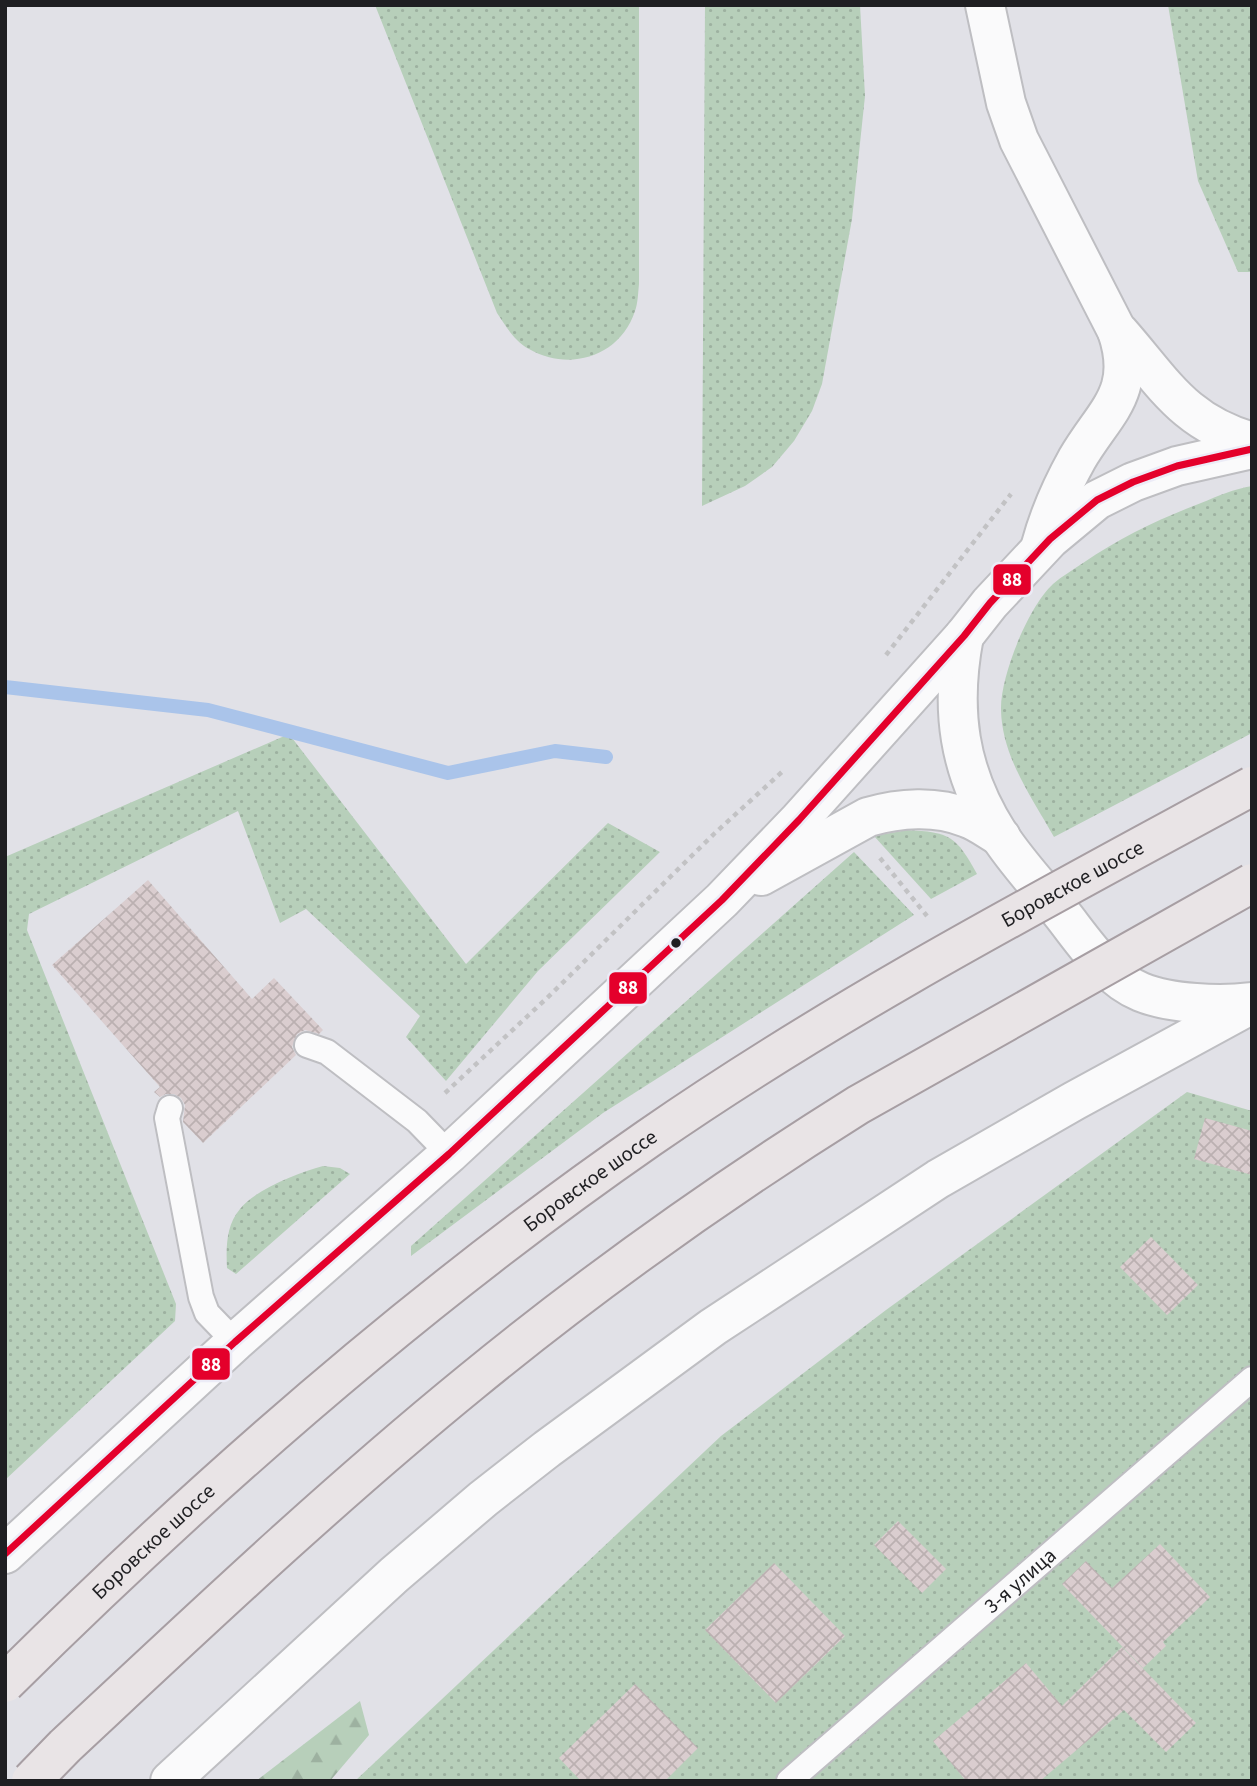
<svg xmlns="http://www.w3.org/2000/svg" width="1257" height="1786" font-family="'Source Sans 3',sans-serif">
  <style>
    .grass { fill: url(#grass-dots) }
    .forest { fill: url(#forest-firs) }
    .lines { fill: none; stroke-linecap: round; stroke-linejoin: round }
    .stream { stroke: #aac4ea; stroke-width: 14 }
    .building { fill: url(#building-cross-hatch) }
    .lane-casing { stroke: #bebec2; stroke-width: 28 }
    .street-casing { stroke: #bebec2; stroke-width: 42 }
    .secondary-casing { stroke: #bebec2; stroke-width: 42 }
    .path { stroke: #c2c2c4; stroke-width: 4.5; stroke-dasharray: 5 5; stroke-linecap: butt }
    .lane { stroke: #fafafb; stroke-width: 24 }
    .street { stroke: #fafafb; stroke-width: 38 }
    .secondary { stroke: #fafafb; stroke-width: 38 }
    .primary-bridge-casing { stroke: #a79ea3; stroke-width: 42; stroke-linecap: butt }
    .primary-bridge { stroke: #e9e4e6; stroke-width: 38 }
    .bus-1-casing { stroke: #ececf7; stroke-width: 12 }
    .bus-1 { stroke: #e4002b; stroke-width: 7 }
    .bus-dot { fill: #1f1f22; stroke: #ececf7; stroke-width: 2.5 }
    .labels { text-anchor: middle; dominant-baseline: central; stroke-width: 6; stroke-linejoin: round; paint-order: stroke }
    .street-label { font-size: 21px; fill: #1f1f22; stroke: #ececf7 }
    .line-badge { stroke: #ececf7; stroke-width: 2.5 }
    .badge-label { font-size: 19px; text-anchor: middle; font-weight: bold; fill: #fff }
  </style>
  <defs>
    <pattern id="grass-dots" width="8" height="8" patternUnits="userSpaceOnUse" patternTransform="scale(1.75)"><rect width="8" height="8" fill="#b7cfba"/><path d="M2 2h.1M6 6h.1" fill="none" stroke="#9db1a0" stroke-width="1.8" stroke-linecap="round"/></pattern>
    <pattern id="forest-firs" width="22" height="20" patternUnits="userSpaceOnUse" patternTransform="scale(1.75)"><rect width="22" height="20" fill="#b7cfba"/><path d="M5 1l3.5 6h-7zM16 11l3.5 6h-7z" fill="#9db1a0"/></pattern>
    <pattern id="building-cross-hatch" width="8" height="8" patternUnits="userSpaceOnUse" patternTransform="scale(1.75)"><rect width="8" height="8" fill="#dacdcf"/><path d="M0 0l8 8M0 8l8-8" fill="none" stroke="#bbb0b1"/></pattern>
  </defs>
  <rect width="100%" height="100%" fill="#e1e1e7"/>
  <!-- grass -->
  <g class="grass">
    <path d="M375 5H639V284C638 293 638 303 635 311 620 357 569 372 529 349 514 341 506 326 497 313Z"/>
    <polygon points="705,5 860,5 865,96 852,219 822,384 812,411 794,441 772,467 745,486 702,506"/>
    <polygon points="1168,5 1252,5 1252,272 1238,272 1198,181"/>
    <path d="M1252 486V733L1054 837C1032 798 1002 757 1001 710 1000 677 1028 607 1053 584 1062 576 1073 570 1083 563 1121 537 1159 519 1201 503 1218 496 1234 489 1252 486Z"/>
    <polygon points="289,734 466,964 608,823 660,852 538,971 446,1081 406,1037 420,1016 306,909 280,923 238,811 29,914 27,930 176,1304 175,1321 5,1480 5,857"/>
    <path d="M907 830C950 832 956 836 977 874L931 899 874 836Z"/>
    <polygon points="854,852 914,915 603,1113 411,1256 411,1246"/>
    <polygon points="1187,1092 1252,1111 1252,1781 355,1781 721,1436 886,1310"/>
    <path d="M323 1166 340 1168 350 1174 236 1274 227 1268C226 1248 226 1225 240 1209 256 1189 298 1173 323 1166Z"/>
  </g>
  <!-- forest -->
  <polygon class="forest" points="360,1701 369,1735 330,1781 256,1781"/>
  <g class="lines">
    <!-- stream -->
    <polyline class="stream" points="5,687 208,710 448,773 555,751 606,757"/>
  </g>
  <!-- building -->
  <g class="building">
    <polygon points="148,880 252,999 274,978 323,1030 319,1034 305,1030 297,1034 292,1047 296,1055 203,1143 183,1122 185,1105 181,1098 174,1094 166,1094 160,1097 154,1092 160,1087 52,965"/>
    <polygon points="1205,1118 1252,1131 1252,1175 1194,1159"/>
    <polygon points="1151,1237 1198,1285 1167,1315 1120,1267"/>
    <polygon points="898,1521 946,1569 922,1593 874,1545"/>
    <polygon points="1160,1544 1210,1597 1163,1642 1166,1646 1143,1668 1062,1584 1086,1561 1112,1588"/>
    <polygon points="774,1563 845,1636 776,1703 705,1630"/>
    <polygon points="1122,1647 1196,1723 1166,1752 1124,1710 1040,1781 966,1781 933,1741 1026,1663 1062,1706"/>
    <polygon points="635,1684 698,1748 665,1781 581,1781 559,1758"/>
  </g>
  <g class="lines">
    <defs>
      <g id="lane">
        <polyline points="307,1045 327,1052 417,1121 449,1154"/>
        <polyline points="170,1108 167,1118 201,1297 207,1313 235,1342"/>
        <path id="s1" d="M789 1781 1252 1379"/>
      </g>
      <polyline id="street" points="985,5 1006,103 1019,140 1117,331"/>
      <g id="secondary">
        <path d="M1119 332C1164 383 1183 422 1252 442"/>
        <path d="M1041 545C1049 515 1062 486 1077 459 1105 411 1138 393 1117 331"/>
        <path d="M964 636C950 709 958 771 999 835 1017 863 1041 888 1062 914 1084 942 1107 978 1141 992 1170 1004 1221 1006 1251 1002"/>
        <path d="M761 876 868 817C899 808 936 805 967 818 979 822 990 831 1001 837"/>
        <polyline points="5,1554 235,1342 449,1154 722,900 799,820 964,636 990,603 1050,539 1097,500 1133,482 1177,466 1252,449"/>
        <polyline points="170,1781 394,1575 483,1499 547,1449 713,1327 938,1179 1074,1101 1252,1004"/>
      </g>
    </defs>
    <!-- lane casing -->
    <use href="#lane" class="lane-casing"/>
    <!-- street casing -->
    <use href="#street" class="street-casing"/>
    <!-- secondary casing -->
    <use href="#secondary" class="secondary-casing"/>
    <!-- path -->
    <g class="path">
      <polyline points="886,655 1011,494"/>
      <polyline points="880,858 927,916"/>
      <polyline points="445,1093 547,998 715,833 783,771"/>
    </g>
    <!-- lane -->
    <use href="#lane" class="lane"/>
    <!-- street -->
    <use href="#street" class="street"/>
    <!-- secondary -->
    <use href="#secondary" class="secondary"/>
    <defs>
      <g id="primary-bridge">
        <path id="s2" d="M5 1683C205 1485 418 1298 649 1138 841 1005 1048 897 1252 786"/>
        <path d="M31 1781 65 1746C198 1622 330 1497 471 1382 593 1282 724 1189 858 1105L1252 883"/>
      </g>
    </defs>
    <!-- primary-bridge casing -->
    <use href="#primary-bridge" class="primary-bridge-casing"/>
    <!-- primary-bridge -->
    <use href="#primary-bridge" class="primary-bridge"/>
    <defs>
      <polyline id="bus-1" points="5,1554 235,1342 449,1154 722,900 799,820 964,636 990,603 1050,539 1097,500 1133,482 1177,466 1252,449"/>
    </defs>
    <!-- bus-1 casing -->
    <use href="#bus-1" class="bus-1-casing"/>
    <!-- bus-1 -->
    <use href="#bus-1" class="bus-1"/>
  </g>
  <!-- markers -->
  <circle class="bus-dot" cx="676" cy="943" r="6"/>
  <g class="labels">
    <!-- street labels -->
    <g class="street-label">
      <text stroke="none"><textPath href="#s2" startOffset="1339">Боровское шоссе</textPath></text>
      <text stroke="none"><textPath href="#s2" startOffset="772">Боровское шоссе</textPath></text>
      <text stroke="none"><textPath href="#s2" startOffset="205">Боровское шоссе</textPath></text>
      <text stroke="none"><textPath href="#s1" startOffset="306">3-я улица</textPath></text>
    </g>
  </g>
  <g class="line-badge">
    <rect x="992" y="563" width="40" height="33" rx="7" fill="#e4002b"/>
    <rect x="608" y="971" width="40" height="34" rx="7" fill="#e4002b"/>
    <rect x="191" y="1347" width="40" height="34" rx="7" fill="#e4002b"/>
  </g>
  <g class="badge-label">
    <text x="1012" y="586">88</text>
    <text x="628" y="994">88</text>
    <text x="211" y="1371">88</text>
  </g>
  <!-- border -->
  <rect width="1257" height="1786" fill="none" stroke="#1f1f22" stroke-width="14"/>
</svg>
